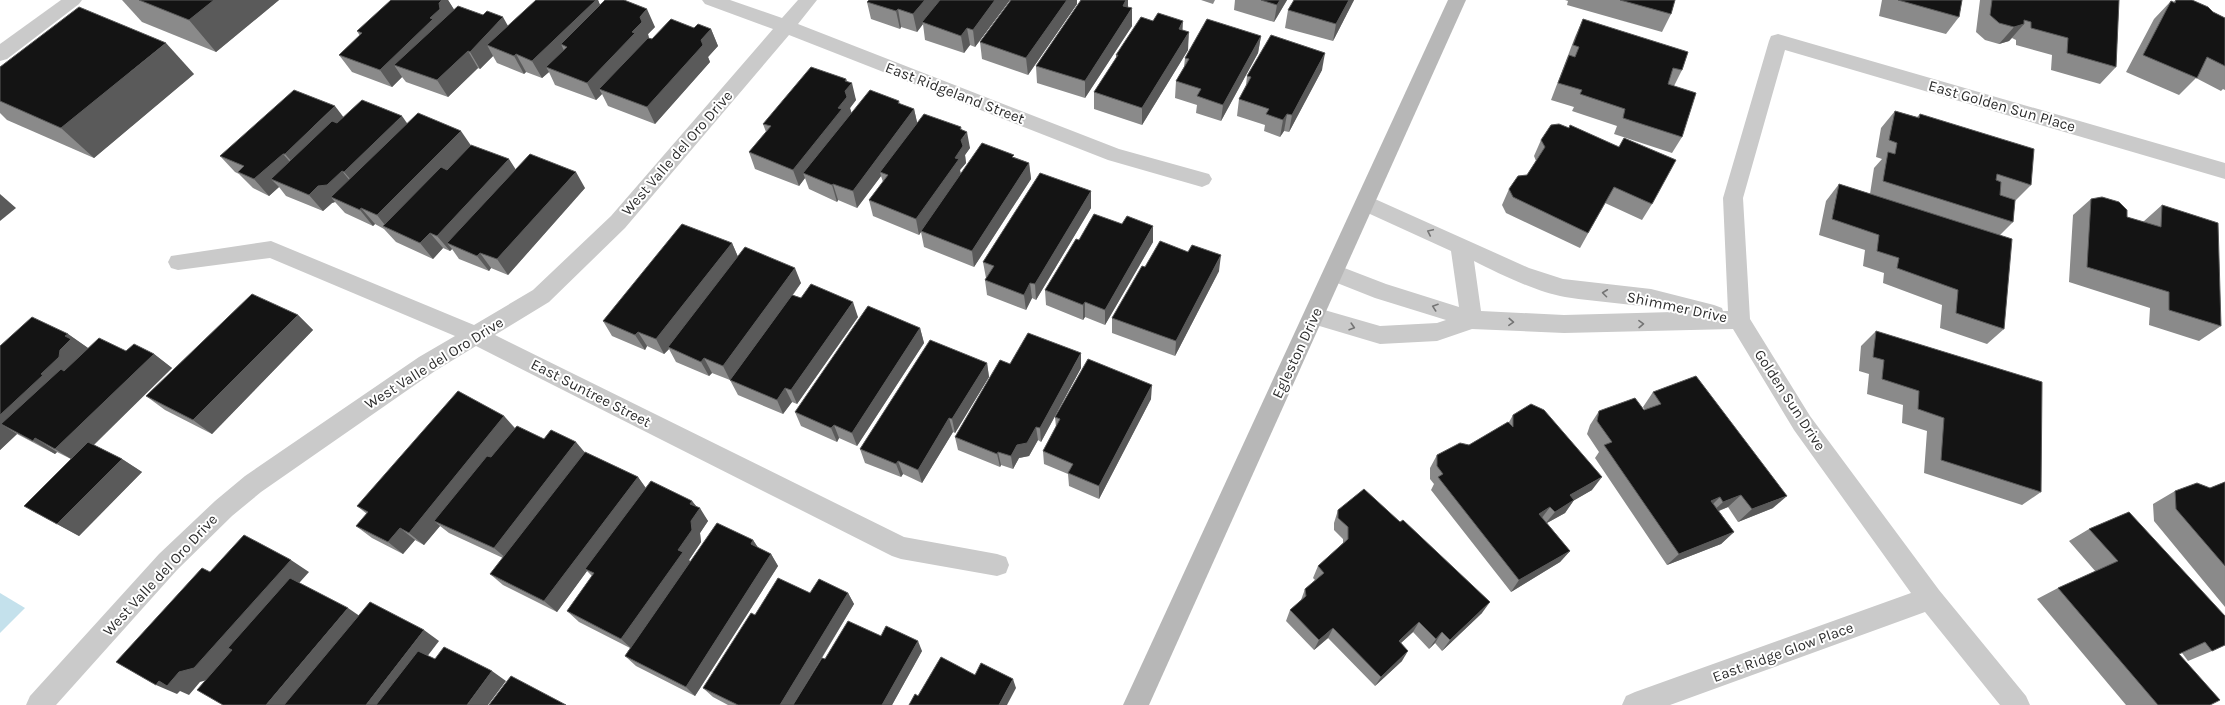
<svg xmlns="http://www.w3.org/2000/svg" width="2225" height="705" font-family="Karla,sans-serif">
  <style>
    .water { fill: #c4e1ec }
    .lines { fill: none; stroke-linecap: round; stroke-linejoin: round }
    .street { fill: #cacaca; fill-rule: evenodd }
    .secondary { fill: #b7b7b7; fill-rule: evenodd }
    .wall { fill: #8a8a8a }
    .shaded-wall { fill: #5a5a5a }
    .building { fill: #141414; stroke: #5a5a5a }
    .oneway { stroke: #747474 }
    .labels { text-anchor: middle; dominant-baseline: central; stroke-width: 4; stroke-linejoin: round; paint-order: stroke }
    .street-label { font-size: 15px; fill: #2d2d2d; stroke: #fff }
  </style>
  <rect width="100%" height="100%" fill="#fff"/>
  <!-- water -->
  <polygon class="water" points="0,593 25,608 0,633"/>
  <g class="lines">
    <!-- street -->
    <g class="street">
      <polygon points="61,0 82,0 79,4 7,59 0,61 0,44"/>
      <polygon points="702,0 730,0 782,18 798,0 817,0 798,24 1119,149 1209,174 1212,179 1209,184 1202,187 1108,160 789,35 625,228 549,302 495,335 904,537 997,554 1006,557 1009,565 1006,573 997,576 901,559 892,556 476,346 435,371 261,492 232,516 177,570 56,705 26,705 30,696 159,554 215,501 245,476 419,357 455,336 270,258 178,270 171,268 168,262 171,256 271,241 474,325 533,290 611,216 773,29 705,4"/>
      <path d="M1778 34 2225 163V179L1785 50 1743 198 1750 319 1810 416 1939 590 2026 696 2030 705H2000L1925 612 1670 705H1622L1626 696 1635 692 1911 593 1794 430 1733 329 1564 333 1472 329 1437 341 1380 344 1306 322 1303 316 1306 310 1314 307 1380 326 1437 323 1446 320 1375 298 1327 279 1323 273 1327 267 1334 264 1386 284 1459 307 1451 251 1359 209 1356 203 1359 197 1366 195 1529 268 1563 279 1651 289 1714 305 1722 308 1723 311H1728L1723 198 1769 41 1771 36ZM1474 261C1500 274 1536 292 1565 297 1601 303 1637 303 1673 312L1564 315 1481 311Z"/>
    </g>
    <!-- secondary -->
    <polygon class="secondary" points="1448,0 1466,0 1149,705 1123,705"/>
  </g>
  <!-- wall -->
  <g class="wall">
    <polygon points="122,0 279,0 216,52 142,22"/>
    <polygon points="448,0 454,10 508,26 536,0 598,0 600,5 655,27 648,34 649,38 652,39 694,28 711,29 718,46 708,57 710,62 655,124 608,106 602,94 596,100 555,85 549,72 542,78 526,72 524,74 497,63 493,56 480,69 478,68 448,97 406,82 402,77 392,87 352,72 339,55 360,36 357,31"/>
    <polygon points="1010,0 975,47 970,45 964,53 925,40 923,24 917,32 901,27 900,29 871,19 867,2"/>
    <polygon points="1011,0 1077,0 1077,4 1028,75 982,59 980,42"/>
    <polygon points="1128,0 1128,7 1132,26 1085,98 1037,83 1036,66"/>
    <polygon points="1201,0 1215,0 1213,4"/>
    <polygon points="1235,0 1287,0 1274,22 1234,10"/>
    <polygon points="1354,0 1333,41 1285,28 1288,10"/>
    <polygon points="1565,0 1675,0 1671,14 1662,32 1567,5 1568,1"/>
    <polygon points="1882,0 1962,0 1959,17 1946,34 1879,16"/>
    <polygon points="1980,0 2119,0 2116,67 2100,84 2051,70 2052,55 2016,45 2016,40 2012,38 2009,41 1999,44 1985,40 1976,32"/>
    <polygon points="2176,0 2192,0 2213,12 2225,18 2225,90 2223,89 2221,91 2196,78 2179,95 2126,72 2154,19 2171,1 2173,2"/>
    <polygon points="1583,19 1682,70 1674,86 1682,137 1672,153 1614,134 1617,126 1572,111 1574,107 1551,100 1575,37"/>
    <polygon points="1183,30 1188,50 1142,125 1094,109 1094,92 1116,59 1116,55"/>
    <polygon points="1261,36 1258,53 1221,121 1196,113 1197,105 1175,98 1176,81 1184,67 1185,58"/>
    <polygon points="0,67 194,74 94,158 7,120 0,113"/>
    <polygon points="1322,70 1289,132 1284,131 1280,137 1264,131 1265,125 1237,116 1239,99 1246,85 1247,76"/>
    <polygon points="846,79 856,100 850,108 851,113 899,101 900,104 914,109 917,123 961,127 961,130 970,148 965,155 966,163 960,170 961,174 1014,157 1029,163 1031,179 974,267 924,247 921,232 919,235 873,216 869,200 883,182 881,176 857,208 838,200 837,202 809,189 805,178 799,186 755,169 749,152 766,132 763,124"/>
    <polygon points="1895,111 1917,117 1920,114 2031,185 2015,201 2013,222 2000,235 2004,329 1987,344 1940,328 1942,305 1883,283 1884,273 1863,266 1865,250 1819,235 1826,201 1839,184 1870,194 1874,168 1882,159 1876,157 1881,128"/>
    <polygon points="343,118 407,124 471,145 516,170 585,188 508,275 491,268 489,271 459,259 452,249 450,251 443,248 433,259 396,242 384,229 375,224 373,226 345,213 335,202 332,203 323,211 286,196 279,187 269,196 253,188 239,174 235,172 220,156"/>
    <polygon points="1541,140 1652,204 1642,220 1605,203 1580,248 1506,213 1502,205 1509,189 1527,175 1536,161 1534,156"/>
    <polygon points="1091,191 1091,208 1036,300 1032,298 1026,310 987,295 985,280 986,278 983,262"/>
    <polygon points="2091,199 2127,217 2143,222 2162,205 2221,326 2199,341 2149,325 2150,308 2069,282 2073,215"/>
    <polygon points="1079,240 1153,242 1105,325 1085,317 1083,320 1046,305 1045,290"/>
    <polygon points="732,243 738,257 801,283 793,295 801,298 858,317 797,404 792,402 783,414 738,395 730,380 712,373 709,376 676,362 669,349 664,354 647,346 645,350 612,336 603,321"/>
    <polygon points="1145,267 1219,271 1175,356 1112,333 1112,318"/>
    <polygon points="298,315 313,330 212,434 165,410 146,396"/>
    <polygon points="920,328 924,343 857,446 839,438 837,442 801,426 795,412"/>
    <polygon points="1876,331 2041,492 2022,505 1924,473 1927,431 1902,423 1903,405 1867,394 1869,374 1859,371 1861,346"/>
    <polygon points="68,334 88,348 154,354 172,368 94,445 122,459 142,472 79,536 24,506 71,459 57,452 55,454 17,434 0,450 0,346"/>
    <polygon points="987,363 989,377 955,433 953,432 922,483 903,474 901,477 865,463 860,449"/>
    <polygon points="1010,364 1081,368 1041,442 1038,440 1029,456 1019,458 1013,469 1001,465 1000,467 958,450 955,437"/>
    <polygon points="1653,392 1773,508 1738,522 1728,507 1719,511 1734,532 1721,544 1667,565 1595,458 1599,452 1587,434 1590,425 1599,411 1644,410 1645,410 1643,407"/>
    <polygon points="1151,399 1099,499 1069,486 1068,474 1044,464 1043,451 1056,427 1055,417"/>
    <polygon points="1513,415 1592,490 1574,500 1565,513 1547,523 1570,551 1560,562 1511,592 1431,490 1434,484 1430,479 1430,468 1437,455 1469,445 1509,422"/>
    <polygon points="504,416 515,428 544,439 585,452 638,477 646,488 692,501 697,507 708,521 700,533 701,542 689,560 690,562 753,540 758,548 771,554 778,566 695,696 636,666 625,656 630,648 579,622 567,611 592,576 587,571 557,612 503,585 490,574 503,558 449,533 440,526 424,545 415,540 403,554 372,538 356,526 367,514 357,506"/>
    <polygon points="2225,482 2225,607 2154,521 2153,504 2175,491 2210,488"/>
    <polygon points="1338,510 1482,613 1442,651 1435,643 1429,649 1413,632 1401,643 1402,661 1375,686 1328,638 1314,650 1286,621 1290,610 1301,600 1305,589 1315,580 1313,578 1318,566 1343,543 1343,539 1334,530 1334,523"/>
    <polygon points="2129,512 2212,651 2188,661 2182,653 2179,654 2210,705 2126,705 2037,599 2058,588 2096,572 2069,541 2089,529"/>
    <polygon points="810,593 848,593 854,604 822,658 825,659 881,636 922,651 892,705 728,705 713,697 703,688 755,615"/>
  </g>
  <!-- shaded-wall -->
  <g class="shaded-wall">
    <polygon points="214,0 279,0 216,52 189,20"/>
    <polygon points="441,0 448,0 457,14 394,65 402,77 392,87 380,70 430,18"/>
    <polygon points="596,0 598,0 605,17 567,47 561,44 566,55 546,67 549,72 542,78 532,61"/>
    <polygon points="925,0 941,0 922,22 923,24 917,32 913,14"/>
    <polygon points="995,0 1010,0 975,47 973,30"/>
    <polygon points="1067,0 1077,0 1077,4 1028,75 1026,58"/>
    <polygon points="1126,0 1128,0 1128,14 1123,6"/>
    <polygon points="1280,0 1287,0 1274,22 1277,5"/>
    <polygon points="1349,0 1354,0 1333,41 1336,24"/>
    <polygon points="1132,8 1132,26 1085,98 1085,81"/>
    <polygon points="647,9 655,27 648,34 649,39 599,89 602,94 596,100 587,83 632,32 640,17"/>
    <polygon points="898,9 901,27 900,29 896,11"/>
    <polygon points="503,17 513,35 487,45 493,56 480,69 470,52"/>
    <polygon points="1183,21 1182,39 1179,29"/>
    <polygon points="2024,24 2009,41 1999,44 2014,27"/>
    <polygon points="967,28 970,45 964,53 961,36"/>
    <polygon points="711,29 718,46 708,57 710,62 655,124 647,107 701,40"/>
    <polygon points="1189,32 1188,50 1142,125 1142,108"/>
    <polygon points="1261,36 1258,53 1221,121 1223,105"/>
    <polygon points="166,43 194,74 94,158 61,128"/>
    <polygon points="468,51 478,68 448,97 437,80"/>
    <polygon points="1325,53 1322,70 1289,132 1292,115"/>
    <polygon points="516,54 526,72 524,74 514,56"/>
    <polygon points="846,79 848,87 852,83 856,100 850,108 852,114 803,173 805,178 799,186 793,170 838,108 845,91 845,81"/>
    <polygon points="335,106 348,123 300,171 285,154"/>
    <polygon points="914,109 918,126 880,172 881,176 857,208 853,191"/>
    <polygon points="1287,114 1284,131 1280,137 1283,120"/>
    <polygon points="402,116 414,133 358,188 344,172"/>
    <polygon points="961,127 963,138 967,132 970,148 965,155 966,163 960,170 961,176 921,231 921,232 919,235 916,219 955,158 960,129"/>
    <polygon points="461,131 472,147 388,229 377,215"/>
    <polygon points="283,154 297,170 271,179 279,187 269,196 254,179"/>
    <polygon points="509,159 520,176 447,243 452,249 450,251 437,236"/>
    <polygon points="1029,163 1031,179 974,267 972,251"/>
    <polygon points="342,171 355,187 331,197 335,202 332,203 323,211 309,195 318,186"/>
    <polygon points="576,172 585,188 508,275 497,259"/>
    <polygon points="833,184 838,200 837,202 832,185"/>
    <polygon points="1091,191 1091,208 1036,300 1035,284"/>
    <polygon points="0,194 16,208 0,221"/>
    <polygon points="361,208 375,224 373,226 360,210"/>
    <polygon points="1153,226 1153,242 1105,325 1105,310"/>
    <polygon points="430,233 443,248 433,259 420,243"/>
    <polygon points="732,243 739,259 668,347 669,349 664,354 656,339"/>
    <polygon points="480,253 491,268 489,271 477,256"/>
    <polygon points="1221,255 1219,271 1175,356 1176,341"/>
    <polygon points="795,268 801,283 730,380 723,366"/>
    <polygon points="1030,283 1032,298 1026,310 1024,295"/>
    <polygon points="853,302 858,317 797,404 791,390"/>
    <polygon points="1085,302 1085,317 1083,320 1083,305"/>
    <polygon points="298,315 313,330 212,434 193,420"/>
    <polygon points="920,328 924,343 857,446 852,433"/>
    <polygon points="638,332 647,346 645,350 635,335"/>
    <polygon points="68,334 88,348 91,354 1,424 17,434 0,450 0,415 41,374 60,350 65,336"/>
    <polygon points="1081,353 1081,368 1041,442 1040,428"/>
    <polygon points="154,354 172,368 76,462 55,449"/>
    <polygon points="704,358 712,373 709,376 701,362"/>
    <polygon points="987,363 989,377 955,433 952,419"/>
    <polygon points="1152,385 1151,399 1099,499 1099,486"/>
    <polygon points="785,388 792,402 783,414 777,400"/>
    <polygon points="504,416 516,430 434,521 440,526 424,545 409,533"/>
    <polygon points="949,418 953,432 922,483 918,470"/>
    <polygon points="834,425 839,438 837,442 831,428"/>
    <polygon points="1036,427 1038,440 1029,456 1019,458 1013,469 1011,456 1017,445"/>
    <polygon points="35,438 57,452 55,454 33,441"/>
    <polygon points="576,442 587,455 507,559 494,548"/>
    <polygon points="998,452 1001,465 1000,467 997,454"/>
    <polygon points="122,459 142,472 79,536 57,524"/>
    <polygon points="898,461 903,474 901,477 896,464"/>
    <polygon points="638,477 647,490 585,569 587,571 557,612 544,601"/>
    <polygon points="1602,477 1592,490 1561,508 1570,495"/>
    <polygon points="1741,495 1728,507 1710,514 1723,502"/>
    <polygon points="1787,496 1773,508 1738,522 1752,509"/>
    <polygon points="1720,497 1707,510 1711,501"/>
    <polygon points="1574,500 1565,513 1545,524 1555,512"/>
    <polygon points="692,501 699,510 700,508 708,521 700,533 701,542 689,560 692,563 632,649 621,639 678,550 690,504"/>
    <polygon points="1550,507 1541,519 1539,514"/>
    <polygon points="400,528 415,540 403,554 388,542"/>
    <polygon points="1734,532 1721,544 1667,565 1679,554"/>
    <polygon points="753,540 761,552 751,544"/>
    <polygon points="1570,551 1560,562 1511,592 1519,580"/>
    <polygon points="771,554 778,566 695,696 686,687"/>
    <polygon points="291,560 309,572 214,678 200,682 189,695 180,691 177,694 156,685 159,681 179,672"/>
    <polygon points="848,593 854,604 793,705 780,705"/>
    <polygon points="1490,602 1482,613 1442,651 1450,640"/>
    <polygon points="348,608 364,619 293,705 266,705"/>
    <polygon points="1419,622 1413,632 1392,651 1399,641"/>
    <polygon points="1333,628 1328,638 1314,650 1319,640"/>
    <polygon points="424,630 439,641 390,705 366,705"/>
    <polygon points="1442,632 1435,643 1429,649 1436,639"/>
    <polygon points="918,641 922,651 892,705 882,705"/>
    <polygon points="1408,651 1402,661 1375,686 1381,677"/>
    <polygon points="492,671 506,681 488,705 467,705"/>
    <polygon points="1013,679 1016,688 1007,705 999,705"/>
  </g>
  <!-- building -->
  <g class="building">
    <polygon points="139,0 214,0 189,20"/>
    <polygon points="391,0 442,0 439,3 440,9 430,18 433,19 380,70 339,55 362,33 357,31"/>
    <polygon points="536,0 596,0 532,61 516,54 514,56 487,45"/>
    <polygon points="605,0 624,0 647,9 640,17 642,22 632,32 635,33 587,83 546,67 567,47 561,44"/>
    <polygon points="869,0 925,0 913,14 898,9 896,11 867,2"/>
    <polygon points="940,0 995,0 973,30 967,28 961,36 922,22"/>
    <polygon points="1011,0 1067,0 1026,58 980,42"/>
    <polygon points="1081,0 1126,0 1123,6 1132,8 1085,81 1036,66"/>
    <polygon points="1261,0 1280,0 1277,5"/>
    <polygon points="1294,0 1349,0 1336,24 1288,10"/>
    <polygon points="1620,0 1675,0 1671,14"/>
    <polygon points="1898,0 1962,0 1959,17"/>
    <polygon points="1992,0 2119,0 2116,67 2067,53 2068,38 2031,28 2031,22 2024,20 2024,24 2014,27 1999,23 1990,15"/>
    <polygon points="2176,0 2192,0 2208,7 2213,12 2225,18 2225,66 2207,57 2197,78 2143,55 2171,1 2175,3"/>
    <polygon points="458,6 483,15 487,11 503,17 470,52 468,51 437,80 394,65"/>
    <polygon points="79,7 166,43 61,128 0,101 0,67"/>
    <polygon points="1158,13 1183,21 1179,29 1189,32 1142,108 1094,92 1118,55 1116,55 1141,17 1153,21"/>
    <polygon points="671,19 694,28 698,24 711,29 701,40 703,45 647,107 599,89 648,38 652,39"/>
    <polygon points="1207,19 1261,36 1223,105 1197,96 1201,89 1176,81 1189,59 1185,58"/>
    <polygon points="1583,19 1688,52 1682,70 1673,68 1668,84 1696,93 1682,137 1623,118 1625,109 1580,94 1582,90 1558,83 1569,55 1575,57 1579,47 1573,45"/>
    <polygon points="1271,35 1325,53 1292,115 1287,114 1283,120 1266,114 1269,109 1239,99 1251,77 1247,76"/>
    <polygon points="811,67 846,79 845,81 852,83 845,91 847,97 838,108 842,109 793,170 749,152 771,126 763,124"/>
    <polygon points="294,90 335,106 285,154 283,154 254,179 238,172 244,166 220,156"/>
    <polygon points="870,90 899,101 898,103 914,109 853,191 833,184 832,185 803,173"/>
    <polygon points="362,100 402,116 344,172 342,171 327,185 318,186 309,195 271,179 332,121 337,123"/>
    <polygon points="1895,111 1919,118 1920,114 2034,149 2031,185 1997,174 1996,180 2001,182 2000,195 2015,200 2013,222 1883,181 1888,152 1895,154 1897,143 1889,140"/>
    <polygon points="418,113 461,131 377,215 361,208 360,210 331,197"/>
    <polygon points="924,114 961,127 960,129 967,132 961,140 963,146 955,158 959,159 916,219 869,200 888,175 880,172"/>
    <polygon points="1559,124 1569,128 1570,125 1619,147 1624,138 1676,160 1652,204 1614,187 1588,233 1513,197 1509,189 1518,176 1527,175 1545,147 1541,140 1551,125"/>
    <polygon points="982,143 1014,155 1012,157 1029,163 972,251 921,231"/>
    <polygon points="471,145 509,159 437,236 430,233 420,243 383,226 441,167 447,170"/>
    <polygon points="530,154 576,172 497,259 480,253 477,256 447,243"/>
    <polygon points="1040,173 1091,191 1035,284 1030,283 1024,295 985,280 994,266 983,262"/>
    <polygon points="1839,184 2012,239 2004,329 1956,313 1958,290 1897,268 1899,258 1877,251 1879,235 1832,219"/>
    <polygon points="2102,197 2119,202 2127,210 2127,217 2161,227 2162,205 2218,223 2221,326 2169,310 2169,292 2087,267 2091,199"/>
    <polygon points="1094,214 1122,224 1127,216 1153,226 1105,310 1085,302 1083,305 1045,290 1076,239 1079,240"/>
    <polygon points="682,224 732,243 656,339 638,332 635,335 603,321"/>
    <polygon points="1160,241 1188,252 1192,245 1221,255 1176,341 1112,318 1142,266 1145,267"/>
    <polygon points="745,247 795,268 723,366 704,358 701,362 668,347"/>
    <polygon points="811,284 853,302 791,390 785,388 777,400 730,380 792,295 801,298"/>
    <polygon points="252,294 298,315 193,420 146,396"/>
    <polygon points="868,306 920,328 852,433 834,425 831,428 795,412"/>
    <polygon points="32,317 68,334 65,336 71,339 60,350 59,357 41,374 43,375 0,415 0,346"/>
    <polygon points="1876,331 2042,382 2041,492 1941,460 1944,418 1918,409 1919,391 1882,379 1884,360 1873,357"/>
    <polygon points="1028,333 1081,353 1040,428 1036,427 1027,443 1017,445 1011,456 998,452 997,454 955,437 1000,360 1010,364"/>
    <polygon points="99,338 126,351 134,344 154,354 55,449 35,438 33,441 1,424 61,369 64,371"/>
    <polygon points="930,340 987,363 952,419 949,418 918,470 898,461 896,464 860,449"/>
    <polygon points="1088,359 1152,385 1099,486 1068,473 1073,464 1043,451 1060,419 1055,417"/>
    <polygon points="1696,376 1787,496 1752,509 1741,495 1723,502 1720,497 1711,501 1734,532 1679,554 1604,445 1612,442 1597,421 1599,411 1635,398 1644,410 1661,404 1653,392"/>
    <polygon points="458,391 504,416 409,533 400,528 388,542 356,526 368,512 357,506"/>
    <polygon points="1531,404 1544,410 1602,477 1570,495 1574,500 1555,512 1550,507 1539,514 1570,551 1519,580 1438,477 1443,474 1437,466 1437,455 1460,443 1469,445 1508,422 1513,427 1513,415"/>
    <polygon points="517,426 544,439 551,430 576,442 494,548 434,521 487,456 491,457"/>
    <polygon points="88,442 122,459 57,524 24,506"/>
    <polygon points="585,452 638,477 544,601 490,574"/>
    <polygon points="651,481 692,501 690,504 700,508 691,521 692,530 678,550 683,552 621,639 567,611 594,573 585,569"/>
    <polygon points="2225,482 2225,566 2176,509 2175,491 2197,483 2210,488"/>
    <polygon points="1364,489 1400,522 1403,520 1490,602 1450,640 1442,632 1436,639 1419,622 1399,641 1408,651 1381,677 1333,628 1319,640 1290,610 1306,596 1305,589 1324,573 1318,566 1348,539 1348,527 1338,518 1338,510"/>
    <polygon points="2129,512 2225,616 2225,645 2212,651 2205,642 2179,654 2220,700 2210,705 2158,705 2058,588 2118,561 2089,529"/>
    <polygon points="717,523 753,540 751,544 771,554 686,687 625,656"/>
    <polygon points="244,535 291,560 194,668 179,672 167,686 159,681 156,685 116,662 202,568 210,572"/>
    <polygon points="290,578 348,608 266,705 223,705 197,690 232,650 228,648"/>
    <polygon points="778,578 810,593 819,579 848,593 780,705 738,705 703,688 751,613 755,615"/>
    <polygon points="370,602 424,630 366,705 284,705"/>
    <polygon points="848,621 881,636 886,626 918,641 882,705 793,705 822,658 825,659"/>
    <polygon points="444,647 492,671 467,705 376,705 418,651 435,659"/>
    <polygon points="941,657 975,675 981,663 1013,679 999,705 909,705 915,694 918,696"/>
    <polygon points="511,676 566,705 489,705"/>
  </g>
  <!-- one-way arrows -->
  <defs><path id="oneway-chevron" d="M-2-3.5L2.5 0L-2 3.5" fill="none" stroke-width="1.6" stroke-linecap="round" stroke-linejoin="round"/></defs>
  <g class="oneway">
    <use href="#oneway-chevron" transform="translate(1430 232) rotate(-155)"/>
    <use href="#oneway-chevron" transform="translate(1605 293) rotate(-173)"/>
    <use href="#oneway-chevron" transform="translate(1435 307) rotate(-161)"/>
    <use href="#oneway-chevron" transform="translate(1511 322) rotate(3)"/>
    <use href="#oneway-chevron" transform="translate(1641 324) rotate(-1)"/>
    <use href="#oneway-chevron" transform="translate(1352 327) rotate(17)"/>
  </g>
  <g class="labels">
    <!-- street labels -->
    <g class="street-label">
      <text transform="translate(955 93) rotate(21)">East Ridgeland Street</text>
      <text transform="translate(2002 106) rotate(16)">East Golden Sun Place</text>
      <text transform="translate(677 153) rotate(-49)">West Valle del Oro Drive</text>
      <text transform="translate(1677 307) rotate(12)">Shimmer Drive</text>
      <text transform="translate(1297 353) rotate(-65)">Egleston Drive</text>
      <text transform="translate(434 363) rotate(-32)">West Valle del Oro Drive</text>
      <text transform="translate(591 393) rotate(27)">East Suntree Street</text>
      <text transform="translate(1790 400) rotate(57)">Golden Sun Drive</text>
      <text transform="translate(160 575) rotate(-47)">West Valle del Oro Drive</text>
      <text transform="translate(1783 652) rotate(-20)">East Ridge Glow Place</text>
    </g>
  </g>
</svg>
